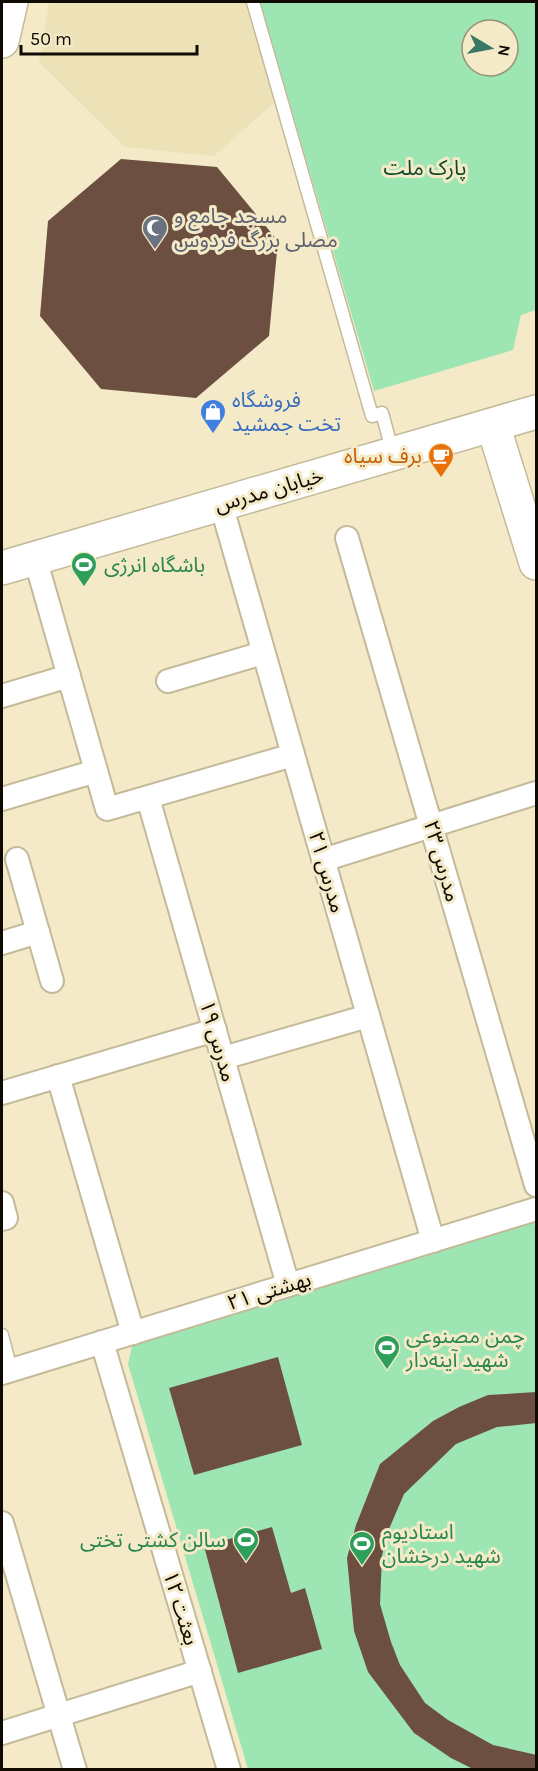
<svg xmlns="http://www.w3.org/2000/svg" width="538" height="1771" font-family="Karla,'Noto Sans Arabic',sans-serif">
  <style>
    .built { fill: #ede1b7 }
    .green { fill: #9de6b4; fill-rule: evenodd }
    .building { fill: #6d4f41 }
    .lines { fill: none; stroke-linecap: round; stroke-linejoin: round }
    .lane-casing { stroke: #c4ba99; stroke-width: 15 }
    .street-casing { stroke: #c4ba99; stroke-width: 26 }
    .secondary-casing { stroke: #c4ba99; stroke-width: 36 }
    .lane { stroke: #fff; stroke-width: 12 }
    .street { stroke: #fff; stroke-width: 22 }
    .secondary { stroke: #fff; stroke-width: 33 }
    .labels { text-anchor: middle; dominant-baseline: central; stroke-width: 6; stroke-linejoin: round; paint-order: stroke }
    .park-label { font-size: 21px; fill: #0d4828; stroke: #f4eac8 }
    .worship-label { font-size: 21px; fill: #5b616d; stroke: #f4eac8; text-anchor: start }
    .shop-label { font-size: 21px; fill: #366cbe; stroke: #f4eac8; text-anchor: start }
    .food-label { font-size: 21px; fill: #c56008; stroke: #f4eac8; text-anchor: end }
    .street-label { font-size: 21px; fill: #0f0b02; stroke: #f4eac8 }
    .leisure-label { font-size: 21px; fill: #27864d; stroke: #f4eac8; text-anchor: start }
  </style>
  <rect width="100%" height="100%" fill="#f4eac8"/>
  <!-- built -->
  <polygon class="built" points="49,2 245,2 275,102 214,156 125,147 39,62"/>
  <!-- green -->
  <g class="green">
    <path d="M260 2H536V310L521 315 513 350 374 391ZM472 30H508V66H472Z"/>
    <polygon points="536,1222 536,1769 248,1769 128,1364 133,1342"/>
  </g>
  <!-- building -->
  <g class="building">
    <polygon points="121,159 217,167 278,241 269,336 196,398 101,389 40,316 48,221"/>
    <polygon points="278,1357 302,1445 194,1475 169,1388"/>
    <polygon points="537,1392 537,1423 497,1427 456,1444 404,1494 386,1536 382,1556 380,1604 391,1642 400,1665 425,1703 448,1720 493,1745 537,1755 537,1770 475,1770 451,1758 414,1733 368,1672 354,1631 347,1558 356,1525 380,1464 433,1421 459,1407 488,1395"/>
    <polygon points="272,1527 291,1593 305,1588 322,1649 238,1673 204,1546"/>
  </g>
  <g class="lines">
    <defs>
      <g id="lane">
        <polyline points="253,2 372,416 382,413 393,453"/>
        <polyline points="2,1335 11,1370"/>
      </g>
      <g id="street">
        <polyline points="221,504 433,1241"/>
        <polyline points="347,538 536,1185"/>
        <polyline points="35,558 107,809 293,755"/>
        <polyline points="168,681 263,653"/>
        <polyline points="2,696 69,676"/>
        <polyline points="148,798 288,1285"/>
        <polyline points="2,799 96,771"/>
        <polyline points="17,859 52,981"/>
        <polyline points="323,860 536,793"/>
        <polyline points="2,943 38,932"/>
        <polyline points="223,1058 368,1016"/>
        <polyline points="58,1076 133,1333"/>
        <polyline points="2,1093 215,1030"/>
        <polyline points="2,1203 6,1218 2,1219"/>
        <polyline points="102,1342 229,1770"/>
        <polyline points="2,1373 536,1209"/>
        <polyline points="2,1523 75,1770"/>
        <polyline points="2,1733 200,1671"/>
      </g>
      <g id="secondary">
        <polyline points="2,41 11,2"/>
        <polyline points="493,425 536,563"/>
        <polyline points="2,568 536,412"/>
      </g>
    </defs>
    <!-- lane casing -->
    <use href="#lane" class="lane-casing"/>
    <!-- street casing -->
    <use href="#street" class="street-casing"/>
    <!-- secondary casing -->
    <use href="#secondary" class="secondary-casing"/>
    <!-- lane -->
    <use href="#lane" class="lane"/>
    <!-- street -->
    <use href="#street" class="street"/>
    <!-- secondary -->
    <use href="#secondary" class="secondary"/>
  </g>
  <!-- icons -->
  <defs>
    <symbol id="mosque-pin" viewBox="-11 -11 22 30"><path d="M0 17L-7.5 6A9.5 9.5 0 1 1 7.5 6Z" fill="#6b7280" stroke="#f4eac8"/><path d="M3.5-4.9A6 6 0 1 0 3.5 4.9A5 5 0 1 1 3.5-4.9Z" fill="#fff"/></symbol>
    <symbol id="shop-pin" viewBox="-11 -11 22 30"><path d="M0 17L-7.5 6A9.5 9.5 0 1 1 7.5 6Z" fill="#3f7fe0" stroke="#f4eac8"/><path d="M-5-2.5h2.3a2.7 3.5 0 0 1 5.4 0H5L5.5 6h-11ZM-1.5-2.5h3a1.5 2.3 0 0 0-3 0Z" fill="#fff"/></symbol>
    <symbol id="cafe-pin" viewBox="-11 -11 22 30"><path d="M0 17L-7.5 6A9.5 9.5 0 1 1 7.5 6Z" fill="#e8710a" stroke="#f4eac8"/><path d="M-5.5-4.5H6V0H3Q3 3.5 0 3.5H-2.5Q-5.5 3.5-5.5 0ZM3-3.2v2h1.7v-2ZM-6 4.5H4V6H-6Z" fill="#fff"/></symbol>
    <symbol id="stadium-pin" viewBox="-11 -11 22 30"><path d="M0 17L-7.5 6A9.5 9.5 0 1 1 7.5 6Z" fill="#2e9e5b" stroke="#f4eac8"/><path d="M0-5a6.5 5 0 1 0 0 10a6.5 5 0 1 0 0-10ZM-3.5-1.8h7v3.6h-7Z" fill="#fff"/></symbol>
  </defs>
  <g fill-rule="evenodd">
    <use href="#mosque-pin" x="140" y="213" width="30" height="40"/>
    <use href="#shop-pin" x="198" y="397" width="30" height="40"/>
    <use href="#cafe-pin" x="426" y="441" width="30" height="40"/>
    <use href="#stadium-pin" x="69" y="550" width="30" height="40"/>
    <use href="#stadium-pin" x="372" y="1333" width="30" height="40"/>
    <use href="#stadium-pin" x="231" y="1525" width="30" height="40"/>
    <use href="#stadium-pin" x="347" y="1529" width="30" height="40"/>
  </g>
  <g class="labels">
    <!-- park labels -->
    <g class="park-label">
      <text x="425" y="168">پارک ملت</text>
    </g>
    <!-- worship labels -->
    <g class="worship-label">
      <text x="174" y="216">مسجد جامع و<tspan x="174" dy="24">مصلی بزرگ فردوس</tspan></text>
    </g>
    <!-- shop labels -->
    <g class="shop-label">
      <text x="232" y="400">فروشگاه<tspan x="232" dy="24">تخت جمشید</tspan></text>
    </g>
    <!-- food labels -->
    <g class="food-label">
      <text x="422" y="456">برف سیاه</text>
    </g>
    <!-- street labels -->
    <g class="street-label">
      <text transform="translate(269 490) rotate(-16)">خیابان مدرس</text>
      <text transform="translate(442 861) rotate(74)">مدرس ۲۳</text>
      <text transform="translate(327 872) rotate(74)">مدرس ۲۱</text>
      <text transform="translate(218 1041) rotate(74)">مدرس ۱۹</text>
      <text transform="translate(269 1291) rotate(-17)">بهشتی ۲۱</text>
      <text transform="translate(181 1608) rotate(73)">بعثت ۱۲</text>
    </g>
    <!-- leisure labels -->
    <g class="leisure-label">
      <text x="104" y="565">باشگاه انرژی</text>
      <text x="406" y="1336">چمن مصنوعی<tspan x="406" dy="24">شهید آینه‌دار</tspan></text>
      <text x="382" y="1532">استادیوم<tspan x="382" dy="24">شهید درخشان</tspan></text>
      <text x="226" y="1540" text-anchor="end">سالن کشتی تختی</text>
    </g>
  </g>
  <!-- border -->
  <rect width="538" height="1771" fill="none" stroke="#0f0b02" stroke-width="6"/>
  <!-- north arrow -->
  <g transform="translate(490 48) rotate(100)"><circle r="28" fill="#f4eac8" stroke="#989179" stroke-width="1.5"/>
  <path d="M0-4.5L10 22L0 15L-10 22Z" fill="#397865"/>
  <text y="-9" font-size="16" font-weight="bold" text-anchor="middle" fill="#0f0b02">N</text>
  </g>
  <!-- scale -->
  <path d="M21 45v9h176v-9" fill="none" stroke="#0f0b02" stroke-width="3"/>
  <text x="30" y="45" font-size="18" fill="#0f0b02" stroke="#f4eac8" stroke-width="4.5" paint-order="stroke">50 m</text>
</svg>
